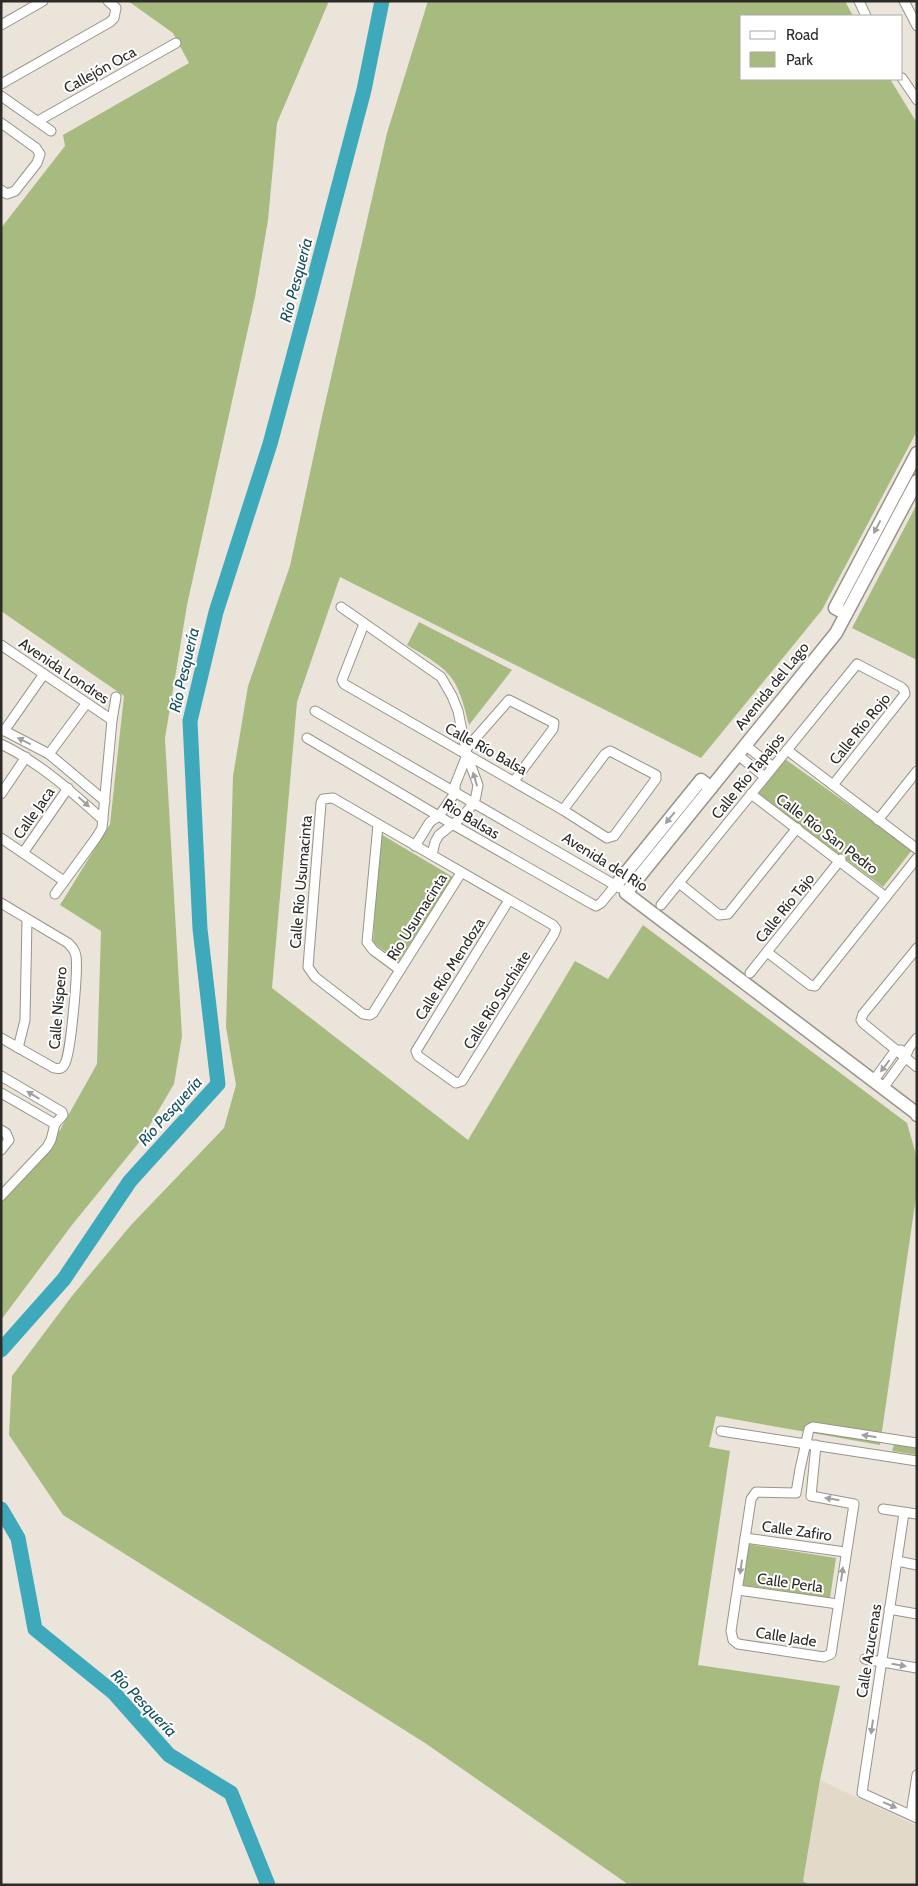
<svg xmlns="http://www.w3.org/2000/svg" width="918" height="1886" font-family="Cabin,sans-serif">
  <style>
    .built { fill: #e3d9c9 }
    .green { fill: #a7bb81 }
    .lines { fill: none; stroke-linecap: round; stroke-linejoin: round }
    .river { stroke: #3ea9bb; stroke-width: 15 }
    .street-casing { stroke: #99938a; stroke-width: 11 }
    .secondary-casing { stroke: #99938a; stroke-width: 15 }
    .street { stroke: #fff; stroke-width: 9 }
    .secondary { stroke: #fff; stroke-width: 12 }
    .oneway { fill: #a0a09e }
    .labels { text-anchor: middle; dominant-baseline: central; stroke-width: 4; stroke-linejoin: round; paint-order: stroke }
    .street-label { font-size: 15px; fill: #2d2b27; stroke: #fff }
    .water-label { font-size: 16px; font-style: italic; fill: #17535d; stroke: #fff }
  </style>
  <rect width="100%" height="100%" fill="#eae4da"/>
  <!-- built -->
  <polygon class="built" points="820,1780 917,1826 917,1885 809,1885 803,1881"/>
  <!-- green -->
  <g class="green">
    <polygon points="128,1 329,1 277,123 268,220 255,297 187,605 165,738 182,1036 174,1084 141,1140 72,1225 1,1320 1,1191 60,1130 97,1064 101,931 60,905 110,824 124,696 1,611 1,228 65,146 63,135 189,63 173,33"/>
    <polygon points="428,1 845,1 853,16 742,16 742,79 890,79 917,123 917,431 822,610 701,758 340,577 297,702 272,988 468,1140 575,961 608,979 643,925 907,1123 917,1158 917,1190 880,1445 716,1416 709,1447 730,1451 698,1665 840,1686 820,1780 803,1881 809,1885 629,1885 425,1743 63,1515 9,1435 12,1376 72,1296 131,1225 224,1128 236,1085 226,1027 233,776 248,686 290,566 322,417 387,133"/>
    <polygon points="917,504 917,660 852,628"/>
    <path d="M419 622 512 670 469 725C457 675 451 671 407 645Z"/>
    <polygon points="785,759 912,850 883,887 758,794"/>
    <polygon points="379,833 453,877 399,961 373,943"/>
    <polygon points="895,1441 917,1445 917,1455 892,1451"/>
    <polygon points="747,1544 836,1558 830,1598 741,1585"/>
  </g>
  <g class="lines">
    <!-- river -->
    <g class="river">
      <polyline points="1,1350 64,1279 130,1181 218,1084 200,929 190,721 216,612 270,444 310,295 364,90 382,1"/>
      <polyline points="1,1509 18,1538 35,1629 114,1693 169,1755 231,1793 268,1885"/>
    </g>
    <defs>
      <g id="street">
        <polyline points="859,1 866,16"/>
        <polyline points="904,1 917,26"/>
        <polyline points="1,25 43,1"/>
        <polyline points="902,78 917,100"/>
        <polyline points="1,84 110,22 114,18 116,8 108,1"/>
        <polyline points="1,96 51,131"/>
        <polyline points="38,121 176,43"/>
        <polyline points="1,123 36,148 40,154 37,163 15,191 7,194 1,190"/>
        <polyline points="341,607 441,677 452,696 458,711 467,755 478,785 476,796 474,803 462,817 439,835 435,842 432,855"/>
        <polyline points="364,624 342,680 344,684 563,810 607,838 614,836 656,779 656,775 610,751 605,754 563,810"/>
        <polyline points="1,645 112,720"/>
        <polyline points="315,711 620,888"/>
        <polyline points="1,729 49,754 105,801"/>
        <polyline points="4,731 44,674"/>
        <polyline points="307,738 452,824 592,904 596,906 601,903 616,885"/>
        <path d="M1 744C40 763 71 791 103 820"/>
        <polyline points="745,745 773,767"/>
        <polyline points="466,749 509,700 554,723 553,729 514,781"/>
        <polyline points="787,750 917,849"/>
        <polyline points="49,754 86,704"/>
        <polyline points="738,755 765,777"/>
        <polyline points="1,794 26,757"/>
        <polyline points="751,794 886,897"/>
        <polyline points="878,820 917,771"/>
        <polyline points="378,825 367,942 373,950 400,970"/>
        <polyline points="1,838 64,881"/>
        <polyline points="415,846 430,822 439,816 455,793 455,785 467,755"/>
        <polyline points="23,853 68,788"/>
        <polyline points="461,873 373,1013 370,1015 363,1014 315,977 308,967 321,803 323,799 333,798 553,925 556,929 554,934 462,1081 456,1083 418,1056 416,1051 509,900"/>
        <polyline points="679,883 719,915 728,914 797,828"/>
        <polyline points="55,894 96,838 102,828 112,720 116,697"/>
        <path d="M1 903 68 943C72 947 75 950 76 956 78 969 71 1057 64 1065 62 1069 58 1069 54 1068L1 1038"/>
        <polyline points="661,905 857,664 901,687 904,690 905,694 833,785"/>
        <polyline points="917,948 863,1014 861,1020 863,1023 917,1067"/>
        <polyline points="767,952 810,985 815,986 917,858"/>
        <polyline points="750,973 841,859"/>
        <polyline points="18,1048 25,1020 27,920"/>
        <polyline points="1,1076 62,1112 63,1115 55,1124"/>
        <polyline points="874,1080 895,1051 901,1050"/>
        <polyline points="883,1088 905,1058 909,1048 917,1038"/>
        <polyline points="1,1093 55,1124"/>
        <polyline points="1,1130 6,1133 9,1140 1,1150"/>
        <polyline points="1,1196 47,1147 51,1140 55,1124"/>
        <polyline points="721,1431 917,1461"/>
        <polyline points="816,1445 811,1496 854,1504 831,1654 824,1657 738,1644 733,1640 731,1631 751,1499 756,1492 796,1493 800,1469 809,1429 813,1427 917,1443"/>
        <polyline points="883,1509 917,1514"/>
        <polyline points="904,1513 862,1793 917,1818"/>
        <polyline points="745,1538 845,1552"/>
        <polyline points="897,1561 917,1565"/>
        <polyline points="738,1590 838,1604"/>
        <polyline points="889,1609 917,1614"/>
        <polyline points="865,1659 917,1668"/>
        <polyline points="911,1814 917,1775"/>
      </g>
      <g id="secondary">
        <polyline points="917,481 836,633 626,893 916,1113 917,1115"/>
        <polyline points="846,614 835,608 917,453"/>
        <polyline points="616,885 701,780 711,788"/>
      </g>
    </defs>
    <!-- street casing -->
    <use href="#street" class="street-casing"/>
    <!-- secondary casing -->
    <use href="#secondary" class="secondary-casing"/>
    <!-- street -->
    <use href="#street" class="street"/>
    <!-- secondary -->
    <use href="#secondary" class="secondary"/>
  </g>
  <!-- one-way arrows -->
  <defs><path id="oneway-solid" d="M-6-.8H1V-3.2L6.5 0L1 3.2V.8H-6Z" transform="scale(1.25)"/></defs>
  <g class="oneway">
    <use href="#oneway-solid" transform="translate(877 527) rotate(118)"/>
    <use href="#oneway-solid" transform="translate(24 741) rotate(-153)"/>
    <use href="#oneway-solid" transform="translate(475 779) rotate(-107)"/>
    <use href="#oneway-solid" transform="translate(84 802) rotate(42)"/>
    <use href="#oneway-solid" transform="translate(670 818) rotate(129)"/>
    <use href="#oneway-solid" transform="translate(885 1066) rotate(127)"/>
    <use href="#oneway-solid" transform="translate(33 1095) rotate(-149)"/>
    <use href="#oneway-solid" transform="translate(869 1436) rotate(-171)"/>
    <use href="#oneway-solid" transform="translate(832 1499) rotate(-171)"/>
    <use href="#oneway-solid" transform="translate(741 1567) rotate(98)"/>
    <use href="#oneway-solid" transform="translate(842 1574) rotate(-82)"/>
    <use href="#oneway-solid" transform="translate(899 1665) rotate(10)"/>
    <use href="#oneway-solid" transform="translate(872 1727) rotate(98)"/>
    <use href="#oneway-solid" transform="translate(890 1805) rotate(23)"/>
  </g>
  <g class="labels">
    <!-- street labels -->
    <g class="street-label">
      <text transform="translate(100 70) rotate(-29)">Callejón Oca</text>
      <text transform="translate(64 671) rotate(34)">Avenida Londres</text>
      <text transform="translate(772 686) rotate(-51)">Avenida del Lago</text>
      <text transform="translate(860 729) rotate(-51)">Calle Río Rojo</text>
      <text transform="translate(486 749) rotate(29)">Calle Río Balsa</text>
      <text transform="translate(748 776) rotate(-51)">Calle Río Tapajos</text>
      <text transform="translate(34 813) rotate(-55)">Calle Jaca</text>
      <text transform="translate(471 819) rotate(31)">Rio Balsas</text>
      <text transform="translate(827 834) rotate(37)">Calle Río San Pedro</text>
      <text transform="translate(605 862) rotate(32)">Avenida del Rio</text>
      <text transform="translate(301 882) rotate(-85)">Calle Río Usumacinta</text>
      <text transform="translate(785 908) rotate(-51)">Calle Río Tajo</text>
      <text transform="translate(417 917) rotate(-58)">Río Usumacinta</text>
      <text transform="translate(450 969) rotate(-58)">Calle Río Mendoza</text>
      <text transform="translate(497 1000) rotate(-58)">Calle Río Suchiate</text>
      <text transform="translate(58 1008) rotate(-85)">Calle Níspero</text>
      <text transform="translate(797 1531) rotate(8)">Calle Zafiro</text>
      <text transform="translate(790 1583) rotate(8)">Calle Perla</text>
      <text transform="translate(786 1637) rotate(9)">Calle Jade</text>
      <text transform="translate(869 1651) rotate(-81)">Calle Azucenas</text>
    </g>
    <!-- water labels -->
    <g class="water-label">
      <text transform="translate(296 280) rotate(-75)">Río Pesquería</text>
      <text transform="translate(184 670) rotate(-77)">Río Pesquería</text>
      <text transform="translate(170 1111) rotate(-48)">Río Pesquería</text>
      <text transform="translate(144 1703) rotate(46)">Río Pesquería</text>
    </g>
  </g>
  <!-- border -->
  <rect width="918" height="1886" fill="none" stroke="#2d2b27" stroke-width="5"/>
  <!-- legend -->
  <rect x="740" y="15" width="162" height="65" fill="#ffffff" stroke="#abaaa9"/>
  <rect x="750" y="31" width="25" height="8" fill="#ffffff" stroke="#abaaa9"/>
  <text x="786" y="40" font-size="15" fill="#2d2b27">Road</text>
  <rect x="750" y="52" width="25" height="15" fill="#a7bb81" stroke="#abaaa9"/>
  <text x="786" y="65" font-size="15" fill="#2d2b27">Park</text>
</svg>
